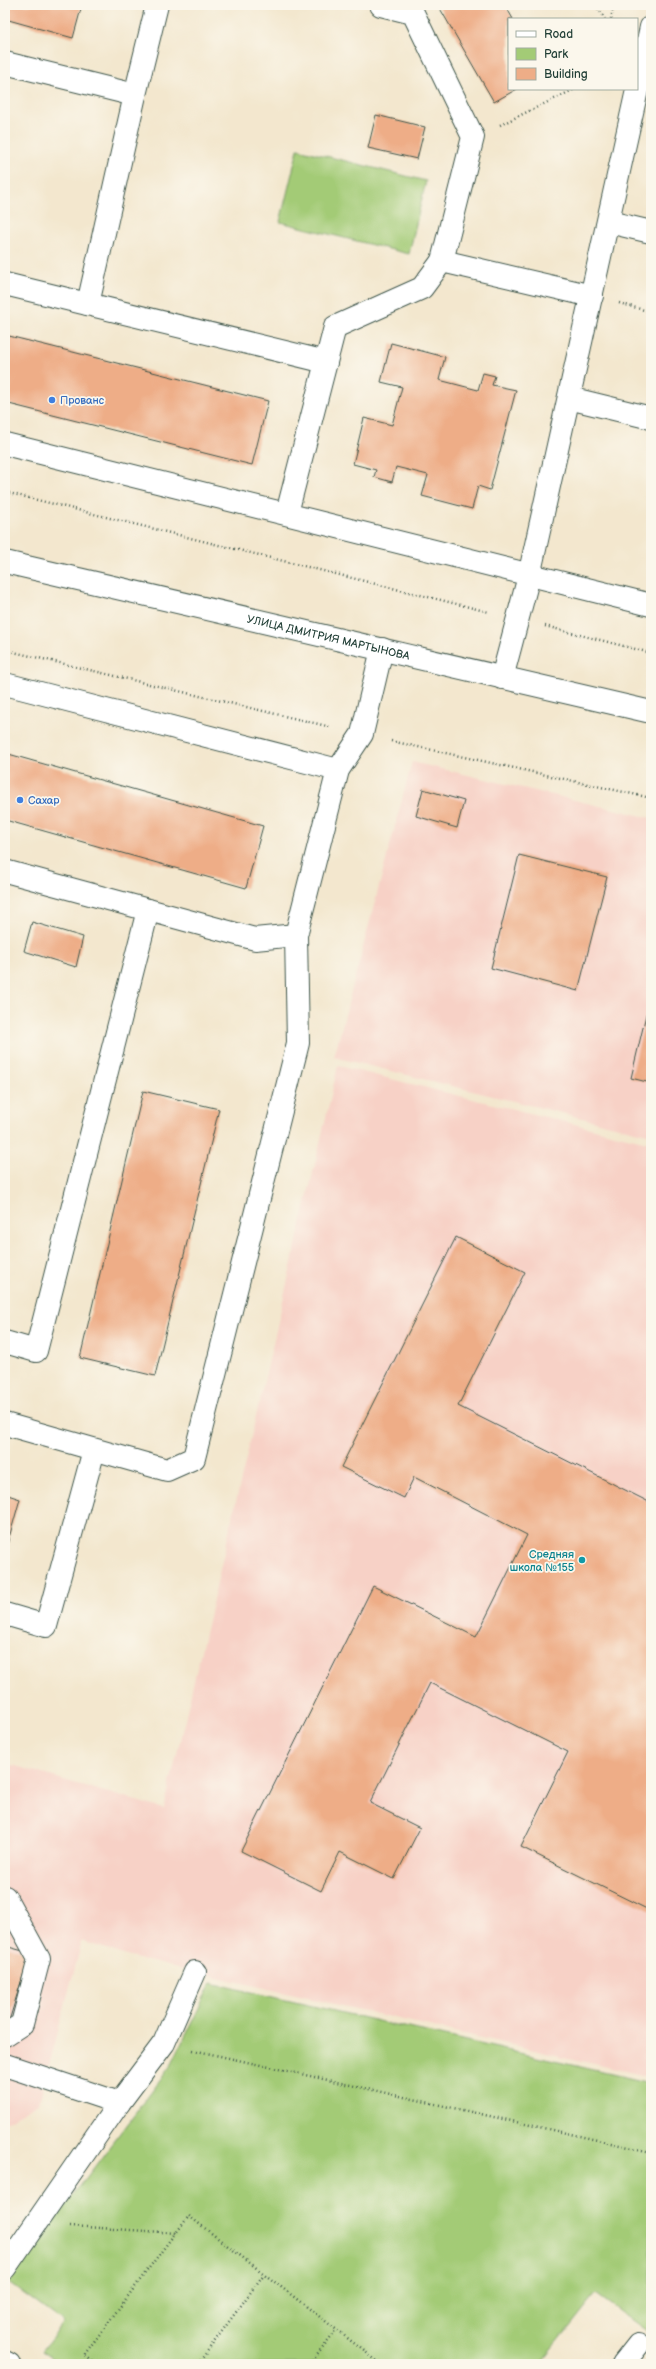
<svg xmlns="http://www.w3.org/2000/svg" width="656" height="2369" font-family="'Balsamiq Sans',sans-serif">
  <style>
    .built { fill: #f7d1c6 }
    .green { fill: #a3cb76; stroke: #618455 }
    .building { fill: #eead87 }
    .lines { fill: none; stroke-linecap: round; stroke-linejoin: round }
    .minor-casing { stroke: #3f564b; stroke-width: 24 }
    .path { stroke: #3f564b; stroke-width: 2.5; stroke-dasharray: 1 3; stroke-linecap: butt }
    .minor { stroke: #fff; stroke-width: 22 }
    .shop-dot { fill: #3f7fe0; stroke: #fbf7ec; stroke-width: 1.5 }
    .culture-dot { fill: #0f9aa8; stroke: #fbf7ec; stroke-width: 1.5 }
    .labels { text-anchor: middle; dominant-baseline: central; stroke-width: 3.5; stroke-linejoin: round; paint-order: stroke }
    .shop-label { font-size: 11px; fill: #366cbe; stroke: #fbf7ec; text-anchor: start }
    .street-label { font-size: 11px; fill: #1f3d34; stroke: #fbf7ec }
    .culture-label { font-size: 11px; fill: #0d838f; stroke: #fbf7ec; text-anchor: end }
  </style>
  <rect width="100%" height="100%" fill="#fbf7ec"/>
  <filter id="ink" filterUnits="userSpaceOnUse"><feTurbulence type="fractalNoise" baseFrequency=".025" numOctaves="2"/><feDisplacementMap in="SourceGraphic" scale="8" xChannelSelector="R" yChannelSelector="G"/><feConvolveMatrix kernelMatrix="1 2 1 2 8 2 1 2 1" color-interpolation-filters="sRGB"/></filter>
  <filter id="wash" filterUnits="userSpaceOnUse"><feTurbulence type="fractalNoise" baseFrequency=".012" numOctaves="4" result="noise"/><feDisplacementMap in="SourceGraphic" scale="16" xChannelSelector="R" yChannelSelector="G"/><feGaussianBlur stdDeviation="0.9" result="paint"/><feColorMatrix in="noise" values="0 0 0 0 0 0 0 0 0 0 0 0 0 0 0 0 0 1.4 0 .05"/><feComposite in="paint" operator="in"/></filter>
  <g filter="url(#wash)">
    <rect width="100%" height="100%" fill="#f3e7ce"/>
    <!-- built -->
    <g class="built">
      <polygon points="412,762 651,818 651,1135 334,1057"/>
      <polygon points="338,1066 651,1143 651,2077 130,1957 82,1941 39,2103 5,2122 5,1763 164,1809"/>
    </g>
    <!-- green -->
    <g class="green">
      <polygon points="298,149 426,181 409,254 280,222"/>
      <polygon points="211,1983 651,2083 651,2334 596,2294 540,2364 61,2364 42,2351 64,2323 8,2282 171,2065"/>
    </g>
    <g id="blocks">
      <!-- building -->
      <g class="building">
        <polygon points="5,5 82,5 73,38 5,19"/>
        <polygon points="438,5 505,5 513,19 509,19 509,89 517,89 494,102"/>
        <polygon points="376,115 425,127 417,159 368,148"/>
        <polygon points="5,335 268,401 252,465 5,403"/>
        <polygon points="391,343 445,357 439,380 478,390 483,373 495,376 492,385 516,390 490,490 478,486 472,509 422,496 428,475 396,467 392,482 374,477 376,470 353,464 364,418 392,425 402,387 381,382"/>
        <polygon points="5,753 263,826 246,888 5,820"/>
        <polygon points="423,789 464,801 457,828 416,816"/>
        <polygon points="519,855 607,877 578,991 491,968"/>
        <polygon points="32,922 83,937 76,967 24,951"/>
        <polygon points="650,998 651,998 651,1083 631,1078"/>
        <polygon points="143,1091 219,1109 155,1376 80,1358"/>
        <polygon points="456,1237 525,1272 458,1406 651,1503 651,1911 521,1847 568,1752 430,1683 370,1803 420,1828 394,1879 340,1852 321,1891 241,1851 373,1586 476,1637 527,1535 414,1477 404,1498 341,1467"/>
        <polygon points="5,1494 20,1499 5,1552"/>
        <polygon points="5,1946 30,1953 8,2024 5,2023"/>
      </g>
    </g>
  </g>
  <g filter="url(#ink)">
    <use href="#blocks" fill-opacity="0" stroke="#3f564b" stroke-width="1"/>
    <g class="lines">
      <defs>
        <g id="minor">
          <polyline points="381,5 413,13 473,137 442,261"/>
          <polyline points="5,63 135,95 157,5"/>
          <polyline points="609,222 651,232"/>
          <polyline points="5,284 326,362 287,513"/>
          <polyline points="88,304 135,95"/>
          <polyline points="326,362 335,327 422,288 442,261 592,296"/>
          <polyline points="569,398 651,418"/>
          <polyline points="5,444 651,605"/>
          <path id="s1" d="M5 562 651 712"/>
          <polyline points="502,678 529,576 651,27"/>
          <polyline points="5,684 338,770"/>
          <polyline points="5,871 255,939 296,935"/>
          <polyline points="5,1342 36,1351 148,910"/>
          <polyline points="5,1424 167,1470 194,1458 298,1043 296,935 338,770 362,734 382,649"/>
          <polyline points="5,1614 46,1626 94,1450"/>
          <polyline points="5,1897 39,1959 22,2024 5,2035"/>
          <polyline points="5,2065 119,2103"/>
          <polyline points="5,2268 119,2103 164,2043 195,1972"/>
          <polyline points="5,2362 9,2364"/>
          <polyline points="623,2364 638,2345"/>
        </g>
      </defs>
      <!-- minor casing -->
      <use href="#minor" class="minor-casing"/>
      <!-- path -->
      <g class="path">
        <polyline points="596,5 605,19"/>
        <polyline points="611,19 614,5"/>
        <polyline points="500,125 575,89"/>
        <polyline points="619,303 651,312"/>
        <polyline points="5,492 489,612"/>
        <polyline points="545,626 651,653"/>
        <polyline points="5,650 331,727"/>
        <polyline points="391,741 651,798"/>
        <polyline points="193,2050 651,2152"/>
        <polyline points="189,2216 381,2364"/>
        <polyline points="70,2226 176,2233 189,2216"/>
        <polyline points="46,2364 50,2364"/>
        <polyline points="96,2364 84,2355 176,2232"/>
        <polyline points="198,2364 264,2274"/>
        <polyline points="310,2364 337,2330"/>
      </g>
      <!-- minor -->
      <use href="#minor" class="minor"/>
    </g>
  </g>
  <!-- markers -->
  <g class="shop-dot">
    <circle cx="52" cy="400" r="4"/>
    <circle cx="20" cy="800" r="4"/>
  </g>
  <circle class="culture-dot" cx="582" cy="1560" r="4"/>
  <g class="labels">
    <!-- shop labels -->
    <g class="shop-label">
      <text x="60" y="400">Прованс</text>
      <text x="28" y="800">Сахар</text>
    </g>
    <!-- street labels -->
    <g class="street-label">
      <text stroke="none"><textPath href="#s1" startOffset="332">УЛИЦА ДМИТРИЯ МАРТЫНОВА</textPath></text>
    </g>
    <!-- culture labels -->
    <g class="culture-label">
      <text x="574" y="1554">Средняя<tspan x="574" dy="13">школа №155</tspan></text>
    </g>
  </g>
  <!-- margin -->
  <rect width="656" height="2369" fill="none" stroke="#fbf7ec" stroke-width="20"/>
  <!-- legend -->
  <rect x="508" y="18" width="130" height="72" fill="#fbf7ec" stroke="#a3ada2"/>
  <rect x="516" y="31" width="20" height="6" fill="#ffffff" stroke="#a3ada2"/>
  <text x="544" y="38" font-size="12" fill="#1f3d34">Road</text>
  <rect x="516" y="48" width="20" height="12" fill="#a3cb76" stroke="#a3ada2"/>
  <text x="544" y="58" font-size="12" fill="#1f3d34">Park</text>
  <rect x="516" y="68" width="20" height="12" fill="#eead87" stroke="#a3ada2"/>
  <text x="544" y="78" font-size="12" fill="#1f3d34">Building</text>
</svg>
